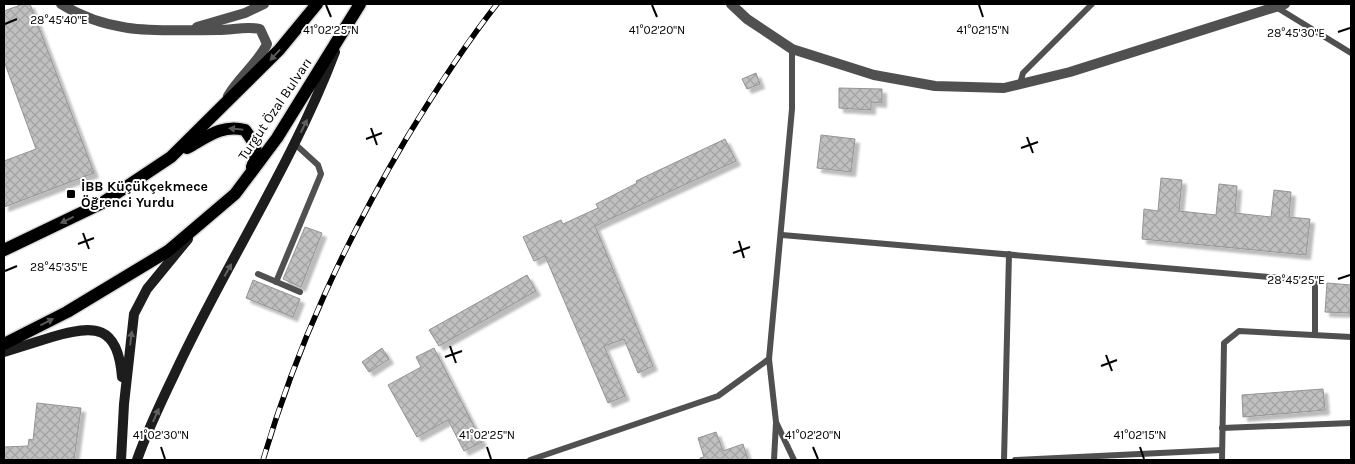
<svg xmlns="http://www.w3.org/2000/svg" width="1355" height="464" font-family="Karla,sans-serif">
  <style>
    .building { fill: url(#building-cross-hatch); stroke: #949494; filter: url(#shadow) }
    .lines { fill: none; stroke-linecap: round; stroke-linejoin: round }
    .primary-casing { stroke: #dbdbdb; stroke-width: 15 }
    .lane { stroke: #505050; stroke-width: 6 }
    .street { stroke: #505050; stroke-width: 10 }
    .secondary { stroke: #1d1d1d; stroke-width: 10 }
    .primary { stroke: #000; stroke-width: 12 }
    .rail-casing { stroke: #000; stroke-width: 5.5 }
    .rail { stroke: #fff; stroke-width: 4; stroke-dasharray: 11; stroke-linecap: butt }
    .oneway { fill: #595959 }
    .oneway2 { fill: #616161 }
    .ticks { fill: none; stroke: #000; stroke-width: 2 }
    .poi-dot { fill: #000; stroke: #fff; stroke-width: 2 }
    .labels { text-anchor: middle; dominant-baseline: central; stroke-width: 4; stroke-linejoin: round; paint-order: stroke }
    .street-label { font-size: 14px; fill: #000; stroke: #fff }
    .poi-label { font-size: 14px; font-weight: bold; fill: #000; stroke: #fff; text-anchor: start }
    .ticks-label { font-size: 12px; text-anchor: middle; fill: #000; stroke: #fff; stroke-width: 4; stroke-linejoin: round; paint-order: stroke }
  </style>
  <defs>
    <pattern id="building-cross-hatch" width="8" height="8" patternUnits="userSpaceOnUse" patternTransform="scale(1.25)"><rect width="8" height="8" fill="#c0c0c0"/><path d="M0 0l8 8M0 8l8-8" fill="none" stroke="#a3a3a3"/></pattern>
    <filter id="shadow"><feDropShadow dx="4.5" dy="4.5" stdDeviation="1" flood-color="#0004"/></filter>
  </defs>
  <rect width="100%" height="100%" fill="#fff"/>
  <!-- building -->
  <g class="building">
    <polygon points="23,4 30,4 94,173 4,207 4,161 36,149 4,61 4,11"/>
    <polygon points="756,73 760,84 747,89 742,79"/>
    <polygon points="839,88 882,89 882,103 871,102 871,110 839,108"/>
    <polygon points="821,135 855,139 851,172 817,168"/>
    <polygon points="725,139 736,161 595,226 653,366 638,373 624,339 604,346 625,396 608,403 545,256 534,261 523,237 561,220 563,224 598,208 596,204 637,183 636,181"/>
    <polygon points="1161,178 1182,180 1179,211 1216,215 1219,184 1237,186 1235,213 1271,217 1274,190 1291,192 1289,217 1310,219 1306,255 1142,239 1144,209 1158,211"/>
    <polygon points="305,227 322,233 301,287 283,279"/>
    <polygon points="527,275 536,291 439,346 429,330"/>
    <polygon points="253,280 300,299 293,317 246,298"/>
    <polygon points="1327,283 1351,285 1351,313 1325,312"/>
    <polygon points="382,348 389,359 369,372 362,362"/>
    <polygon points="434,348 482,442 464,451 448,420 417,437 388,385 421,367 416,357"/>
    <polygon points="1323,389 1325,410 1243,417 1242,395"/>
    <polygon points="37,403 81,408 74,460 4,460 4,447 28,446 29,439 33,440"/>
    <polygon points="716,432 723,451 743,444 748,460 700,460 700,458 704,457 698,438"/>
  </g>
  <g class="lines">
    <defs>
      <g id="primary">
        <path d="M187 148C207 137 222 124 245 130 256 145 259 149 252 167"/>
        <polyline points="4,250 102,203 171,157 279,50 317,4"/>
        <polyline points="4,344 67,312 168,251 235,194 277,138 360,4"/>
      </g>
    </defs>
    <!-- primary casing -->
    <use href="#primary" class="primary-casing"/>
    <!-- lane -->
    <g class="lane">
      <polyline points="1276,7 1351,53"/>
      <polyline points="792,49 792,109 769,359 776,422 794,460"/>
      <polyline points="1020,84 1023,73 1092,4"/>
      <polyline points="782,235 1315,281 1315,335"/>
      <polyline points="258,274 300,292"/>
      <polyline points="276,282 321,174 318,165 295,144"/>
      <polyline points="1222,428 1351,423"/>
      <polyline points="530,460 718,396 769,359"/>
      <polyline points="774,460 776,423"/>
      <polyline points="1004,460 1009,254"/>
      <polyline points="1015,460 1222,450"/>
      <polyline points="1222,460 1224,343 1239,331 1351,337"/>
    </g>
    <!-- street -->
    <g class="street">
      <path d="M61 4C113 36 160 30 218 30 232 30 247 26 260 29L267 44C258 63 239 77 228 96"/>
      <polyline points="731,4 747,19 792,49 874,75 935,86 1004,88 1070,72 1285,4"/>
      <polyline points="197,27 245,13 264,4"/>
    </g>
    <!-- secondary -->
    <g class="secondary">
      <path d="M4 352C20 347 36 342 52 337 95 324 118 325 122 377"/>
      <polyline points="121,460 124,404 134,314 147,289 188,239"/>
      <path d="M137 460C147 431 161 402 175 373 225 265 292 165 335 52"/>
    </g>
    <!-- primary -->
    <use href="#primary" class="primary"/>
    <defs>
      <path id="rail" d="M263 460C298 343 344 244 406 139 434 93 463 47 497 4"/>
    </defs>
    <!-- rail casing -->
    <use href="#rail" class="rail-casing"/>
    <!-- rail -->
    <use href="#rail" class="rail"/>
  </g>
  <!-- one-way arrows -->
  <defs><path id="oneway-solid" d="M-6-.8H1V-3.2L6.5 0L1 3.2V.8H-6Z" transform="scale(1.25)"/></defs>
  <g class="oneway">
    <use href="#oneway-solid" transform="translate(275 55) rotate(133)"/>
    <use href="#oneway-solid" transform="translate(236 129) rotate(-174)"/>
    <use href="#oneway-solid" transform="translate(67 220) rotate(154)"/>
    <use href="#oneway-solid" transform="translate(47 322) rotate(-27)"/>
  </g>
  <g class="oneway2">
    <use href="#oneway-solid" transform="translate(304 126) rotate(-64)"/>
    <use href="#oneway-solid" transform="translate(228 270) rotate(-61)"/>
    <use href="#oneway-solid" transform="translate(131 338) rotate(-83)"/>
    <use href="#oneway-solid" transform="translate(156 415) rotate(-66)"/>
  </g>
  <!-- ticks -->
  <path class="ticks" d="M326 5 331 17M652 5 657 17M979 5 983 17M5 24 17 19M1338 32 1350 28M371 128 377 145M1027 137 1033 153M366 139 382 133M1021 148 1038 142M83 233 89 249M739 241 744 258M78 244 94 238M733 253 750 247M5 271 17 266M1338 279 1350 275M450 346 456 363M1106 355 1112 371M445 357 462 351M1101 366 1117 360M161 447 165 459M487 447 491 459M813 447 818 459M1140 447 1144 459"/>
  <!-- markers -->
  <rect class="poi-dot" x="66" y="189" width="10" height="10" rx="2.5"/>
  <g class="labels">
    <!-- street labels -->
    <g class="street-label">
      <text transform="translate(275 109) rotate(-56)">Turgut Özal Bulvarı</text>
    </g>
    <!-- poi labels -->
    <g class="poi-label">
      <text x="81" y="186">İBB Küçükçekmece<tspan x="81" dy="16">Öğrenci Yurdu</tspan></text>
    </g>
  </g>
  <g class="ticks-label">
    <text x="59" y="24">28°45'40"E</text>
    <text x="657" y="34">41°02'20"N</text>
    <text x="983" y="34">41°02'15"N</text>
    <text x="331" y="34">41°02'25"N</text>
    <text x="1296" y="37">28°45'30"E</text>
    <text x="59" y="271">28°45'35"E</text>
    <text x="1296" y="284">28°45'25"E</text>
    <text x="161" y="439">41°02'30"N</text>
    <text x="487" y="439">41°02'25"N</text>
    <text x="813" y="439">41°02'20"N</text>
    <text x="1140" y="439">41°02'15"N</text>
  </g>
  <!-- border -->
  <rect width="1355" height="464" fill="none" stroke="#000000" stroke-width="10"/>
</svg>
